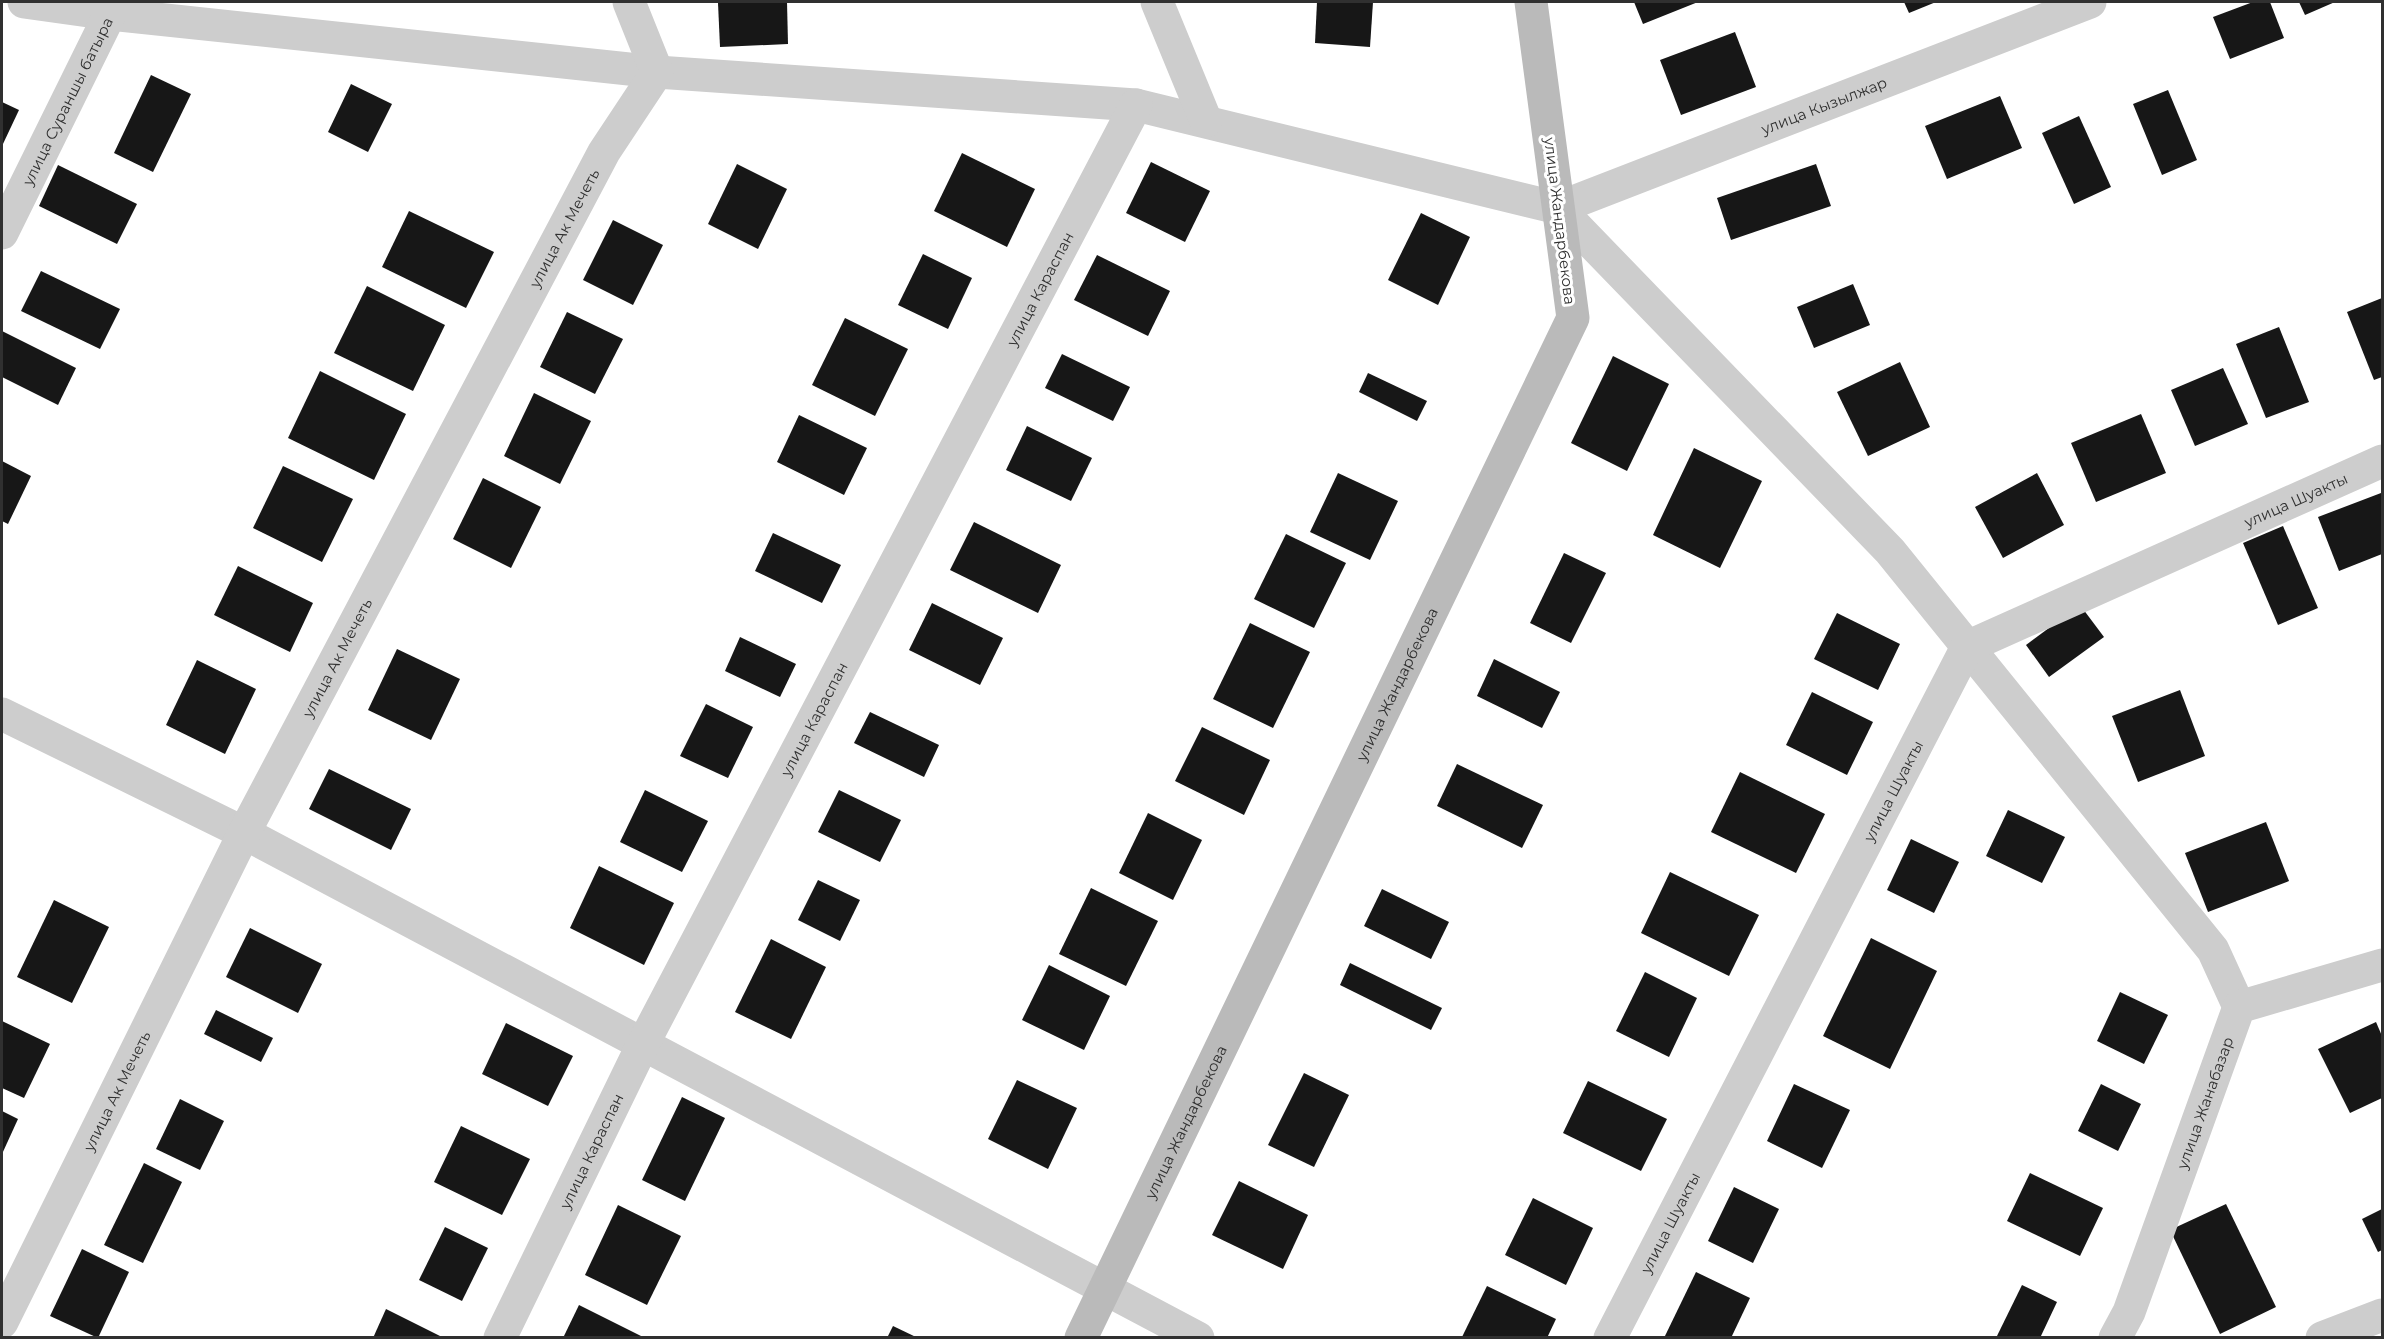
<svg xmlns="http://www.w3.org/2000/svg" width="2384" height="1339" font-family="Montserrat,sans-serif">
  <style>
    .building { fill: #171717 }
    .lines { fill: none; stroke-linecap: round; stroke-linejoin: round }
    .street { stroke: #cdcdcd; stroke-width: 33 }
    .secondary { stroke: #bababa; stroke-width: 33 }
    .labels { text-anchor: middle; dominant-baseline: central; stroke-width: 6; stroke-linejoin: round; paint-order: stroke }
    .street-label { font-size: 15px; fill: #303030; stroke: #fff }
  </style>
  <rect width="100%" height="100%" fill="#fff"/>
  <!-- building -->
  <g class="building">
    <polygon points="787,2 788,44 720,47 718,3"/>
    <polygon points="1317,2 1373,2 1370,47 1315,43"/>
    <polygon points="1634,2 1698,2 1643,24"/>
    <polygon points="1904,2 1936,2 1909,13"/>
    <polygon points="2253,2 2270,2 2284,38 2230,59 2213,17"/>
    <polygon points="2299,2 2335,2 2305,15"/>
    <polygon points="1735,32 1756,87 1681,115 1660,60"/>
    <polygon points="151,75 191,94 153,172 114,153"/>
    <polygon points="351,84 392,104 368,152 328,132"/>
    <polygon points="2168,90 2197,160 2162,175 2133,104"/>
    <polygon points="2000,96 2022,148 1947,179 1925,126"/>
    <polygon points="2,102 19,110 2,146"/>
    <polygon points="2079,116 2111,187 2074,204 2042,133"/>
    <polygon points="962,153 1035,189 1007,247 934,211"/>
    <polygon points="1151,162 1210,191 1185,242 1126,213"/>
    <polygon points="737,164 787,189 758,249 708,224"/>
    <polygon points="1816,164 1831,206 1731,240 1717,198"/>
    <polygon points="58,165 137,204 117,244 39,206"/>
    <polygon points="409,211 494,252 466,308 382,267"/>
    <polygon points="1421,213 1470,237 1438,305 1388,280"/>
    <polygon points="613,220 663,245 633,305 583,280"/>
    <polygon points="923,254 972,278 948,329 898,305"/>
    <polygon points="1097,255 1170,291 1148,336 1074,300"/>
    <polygon points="41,271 120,309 100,349 21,311"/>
    <polygon points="1853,284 1870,325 1814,348 1797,307"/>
    <polygon points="367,286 445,325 413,391 334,353"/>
    <polygon points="2382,298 2382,377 2374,380 2347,312"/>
    <polygon points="567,312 623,339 595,394 540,367"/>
    <polygon points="845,318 908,349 875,416 812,385"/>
    <polygon points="2279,327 2309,402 2266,418 2236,344"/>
    <polygon points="2,331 76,368 58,405 2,377"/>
    <polygon points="1062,354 1130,387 1113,421 1045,388"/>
    <polygon points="1613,356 1669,384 1627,471 1571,443"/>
    <polygon points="1900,362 1930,427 1868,456 1837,392"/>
    <polygon points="2223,368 2248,424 2195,446 2171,390"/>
    <polygon points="320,371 406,414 374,480 288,438"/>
    <polygon points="1368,373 1427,401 1417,421 1359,392"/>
    <polygon points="534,393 591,421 560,484 504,456"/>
    <polygon points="2141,414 2166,473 2096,502 2071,443"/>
    <polygon points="799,415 867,448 844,495 777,462"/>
    <polygon points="1027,426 1092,458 1071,501 1006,470"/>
    <polygon points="1694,448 1762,481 1720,568 1653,535"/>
    <polygon points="2,461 31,476 8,524 2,521"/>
    <polygon points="283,466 353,499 322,562 253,528"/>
    <polygon points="1338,473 1398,501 1370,560 1310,532"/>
    <polygon points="2037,473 2064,525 2003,558 1975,507"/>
    <polygon points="483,478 541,507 511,568 453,539"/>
    <polygon points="2381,493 2382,554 2339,571 2318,517"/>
    <polygon points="974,522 1061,565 1038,613 950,570"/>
    <polygon points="2283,526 2318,608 2278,625 2243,543"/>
    <polygon points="773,533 841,565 822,603 755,571"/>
    <polygon points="1286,534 1346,563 1314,628 1254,599"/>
    <polygon points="1564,553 1606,573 1571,643 1530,623"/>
    <polygon points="238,566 313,603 290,652 214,615"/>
    <polygon points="932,603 1003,638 980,685 909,650"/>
    <polygon points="2080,605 2104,637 2049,677 2026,645"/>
    <polygon points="1837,613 1900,644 1878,690 1814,659"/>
    <polygon points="1250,623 1310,652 1273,728 1213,699"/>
    <polygon points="740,637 796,664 780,697 725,671"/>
    <polygon points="397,649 460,679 431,740 368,710"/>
    <polygon points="1494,659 1560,692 1542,728 1477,696"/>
    <polygon points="197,660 256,689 225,754 166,725"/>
    <polygon points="2180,690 2205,756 2138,782 2112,716"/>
    <polygon points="1812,692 1873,722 1847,775 1786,745"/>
    <polygon points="706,704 753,727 728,778 680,756"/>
    <polygon points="870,712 939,745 924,777 854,743"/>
    <polygon points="1202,727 1270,760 1244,815 1175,781"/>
    <polygon points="1457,764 1543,805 1522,848 1437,806"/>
    <polygon points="329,769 411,809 391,850 309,809"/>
    <polygon points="1740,772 1825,814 1796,873 1711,832"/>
    <polygon points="645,790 708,821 682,872 620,842"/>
    <polygon points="839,790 901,820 880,862 818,832"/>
    <polygon points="2008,810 2065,837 2042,883 1986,856"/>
    <polygon points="1148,813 1202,840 1173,900 1119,873"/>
    <polygon points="2266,822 2289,881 2208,912 2185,853"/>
    <polygon points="1911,839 1959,862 1934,913 1887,890"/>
    <polygon points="599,866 674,903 644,965 570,928"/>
    <polygon points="1670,872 1759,915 1729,976 1641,933"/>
    <polygon points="818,880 860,900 840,941 798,920"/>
    <polygon points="1091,888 1158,921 1126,986 1059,954"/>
    <polygon points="1382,889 1449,922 1431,959 1364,926"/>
    <polygon points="54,900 109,927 72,1003 17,977"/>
    <polygon points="250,928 322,964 298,1013 226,977"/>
    <polygon points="1871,938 1937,971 1890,1069 1823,1036"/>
    <polygon points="771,939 826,967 791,1039 735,1012"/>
    <polygon points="1350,963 1442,1008 1431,1030 1340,985"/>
    <polygon points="1049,965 1110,996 1084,1050 1022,1020"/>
    <polygon points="1645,972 1697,998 1669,1057 1616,1031"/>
    <polygon points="2120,992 2168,1015 2144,1064 2097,1041"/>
    <polygon points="216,1010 273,1038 261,1062 204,1034"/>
    <polygon points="2,1021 50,1044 24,1098 2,1088"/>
    <polygon points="2376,1022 2382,1036 2382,1098 2350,1113 2318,1049"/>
    <polygon points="506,1023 573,1056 548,1106 482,1074"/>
    <polygon points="1304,1073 1349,1095 1314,1167 1268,1145"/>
    <polygon points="1017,1080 1077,1108 1048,1169 988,1139"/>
    <polygon points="1588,1081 1667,1119 1641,1171 1563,1133"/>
    <polygon points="1794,1084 1850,1110 1822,1168 1767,1141"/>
    <polygon points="2101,1084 2141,1104 2118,1151 2078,1131"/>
    <polygon points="682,1097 725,1118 685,1201 642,1180"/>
    <polygon points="180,1099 224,1121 200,1170 156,1149"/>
    <polygon points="2,1111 18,1119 2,1154"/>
    <polygon points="461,1126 530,1159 502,1215 434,1182"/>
    <polygon points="144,1163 182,1182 143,1263 104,1245"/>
    <polygon points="2030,1173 2103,1208 2080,1256 2007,1221"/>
    <polygon points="1239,1181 1308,1215 1283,1269 1212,1235"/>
    <polygon points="1734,1187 1779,1209 1753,1263 1708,1241"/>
    <polygon points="1533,1198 1593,1228 1566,1285 1505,1255"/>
    <polygon points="2226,1204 2276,1307 2220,1334 2170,1230"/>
    <polygon points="618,1205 681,1236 647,1305 585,1275"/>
    <polygon points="2382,1209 2382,1250 2378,1252 2362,1219"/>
    <polygon points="445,1227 488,1248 462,1301 419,1280"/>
    <polygon points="82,1249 129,1272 98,1338 50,1316"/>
    <polygon points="1696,1272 1750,1298 1731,1338 1664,1338"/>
    <polygon points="2022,1285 2057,1302 2040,1338 1996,1338"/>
    <polygon points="1487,1286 1556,1319 1547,1338 1462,1337"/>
    <polygon points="579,1305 641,1336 640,1338 563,1338"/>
    <polygon points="386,1309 444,1338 373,1338"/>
    <polygon points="893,1326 918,1338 887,1338"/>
  </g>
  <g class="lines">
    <!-- street -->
    <g class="street">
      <polyline points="24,2 110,14 657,72 1136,105 1558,208 1890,551 2213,950 2239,1007"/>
      <polyline points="1157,2 1206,121"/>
      <path id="s1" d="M1558 208 2090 2"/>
      <path id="s2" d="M2 233 110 14 113 2"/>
      <polyline points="2,714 244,833 1198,1338"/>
      <path id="s3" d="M2 1322 244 833 604 152 657 72 629 2"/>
      <path id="s4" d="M500 1338 643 1044 1136 105"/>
      <path id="s5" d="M1610 1338 1967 647 2382 461"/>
      <path id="s6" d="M2115 1338 2129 1312 2239 1007 2382 965"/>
      <polyline points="2322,1338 2382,1315"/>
    </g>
    <!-- secondary -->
    <path class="secondary" id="s7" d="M1081 1338 1573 318 1531 2"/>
  </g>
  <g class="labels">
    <!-- street labels -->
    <g class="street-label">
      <text stroke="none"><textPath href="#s2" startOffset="147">улица Сураншы батыра</textPath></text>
      <text stroke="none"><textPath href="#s1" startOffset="285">улица Кызылжар</textPath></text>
      <text transform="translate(1560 221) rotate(83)">улица Жандарбекова</text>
      <text stroke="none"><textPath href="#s3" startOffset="1230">улица Ак Мечеть</textPath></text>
      <text stroke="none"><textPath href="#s4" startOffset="1180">улица Караспан</textPath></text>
      <text stroke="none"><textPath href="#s5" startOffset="1138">улица Шуакты</textPath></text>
      <text stroke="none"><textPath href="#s3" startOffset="744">улица Ак Мечеть</textPath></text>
      <text stroke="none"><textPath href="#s7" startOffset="726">улица Жандарбекова</textPath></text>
      <text stroke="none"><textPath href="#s4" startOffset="694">улица Караспан</textPath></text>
      <text stroke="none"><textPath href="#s5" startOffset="616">улица Шуакты</textPath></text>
      <text stroke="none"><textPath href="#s3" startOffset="258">улица Ак Мечеть</textPath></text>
      <text stroke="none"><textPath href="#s6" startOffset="252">улица Жанабазар</textPath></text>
      <text stroke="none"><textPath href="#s7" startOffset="240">улица Жандарбекова</textPath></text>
      <text stroke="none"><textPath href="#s4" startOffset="208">улица Караспан</textPath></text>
      <text stroke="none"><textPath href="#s5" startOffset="130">улица Шуакты</textPath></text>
    </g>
  </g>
  <!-- border -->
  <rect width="2384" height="1339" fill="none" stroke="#303030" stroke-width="6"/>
</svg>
